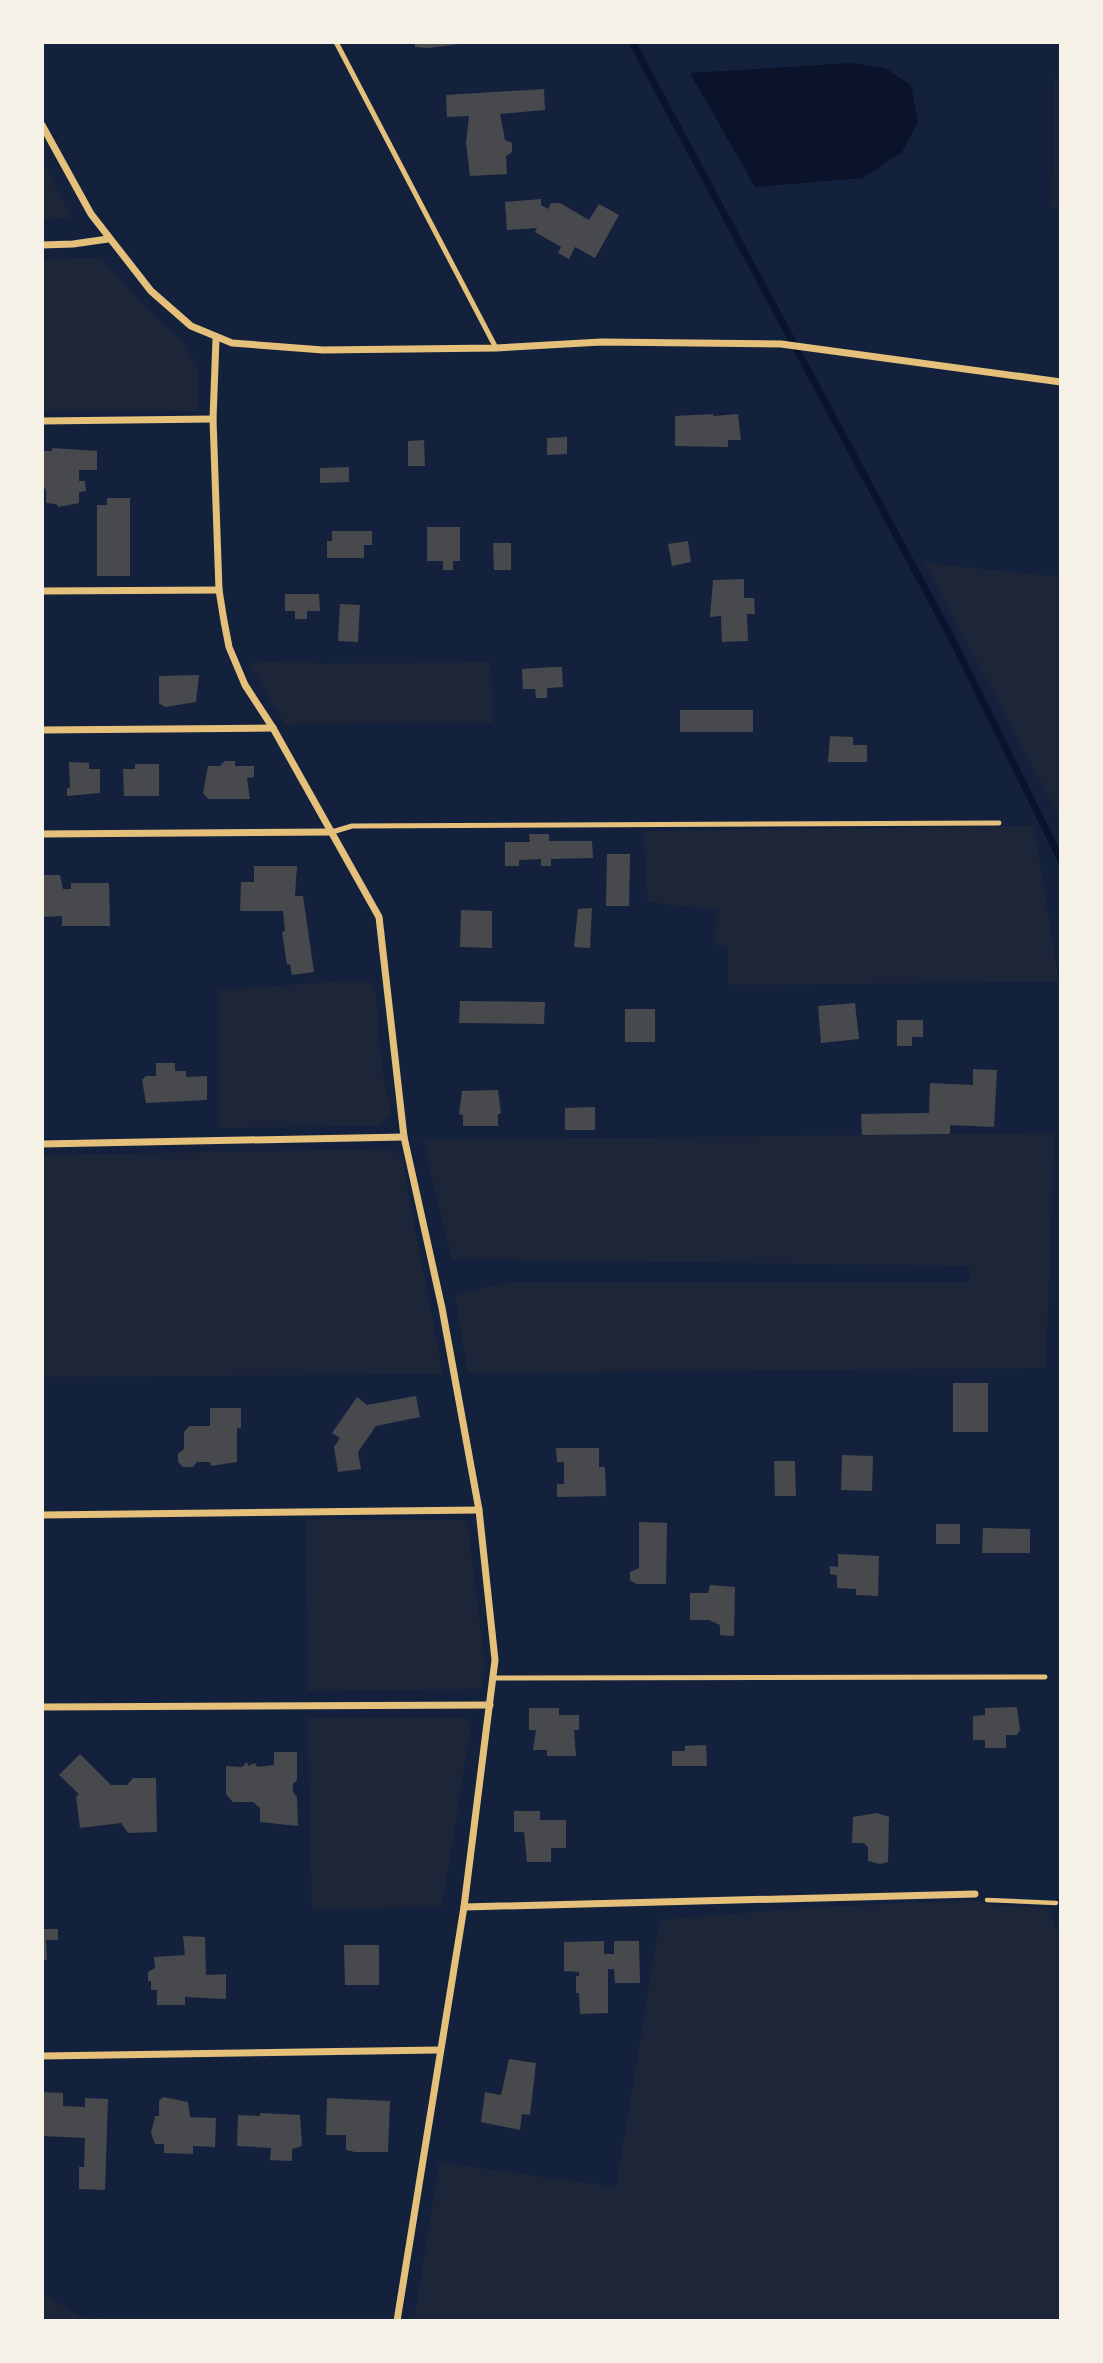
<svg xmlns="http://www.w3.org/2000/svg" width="1103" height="2363" font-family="'Exo 2',sans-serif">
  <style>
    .green { fill: #1d2539 }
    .water { fill: #0b132b }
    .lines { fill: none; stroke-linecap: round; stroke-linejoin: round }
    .stream { stroke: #0b132b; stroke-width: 7 }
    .building { fill: #48494c }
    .path { stroke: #e5c07b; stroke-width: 4.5 }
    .service { stroke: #e5c07b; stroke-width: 5 }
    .minor { stroke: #e5c07b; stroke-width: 7 }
  </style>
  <rect width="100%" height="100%" fill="#14213d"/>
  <!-- green -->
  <g class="green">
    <polygon points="1055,78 1061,78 1061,208 1052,208"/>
    <polygon points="42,160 71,217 42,221"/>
    <polygon points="100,257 150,312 184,343 198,369 199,411 42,411 42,260"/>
    <polygon points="924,563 1061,577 1061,820"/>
    <polygon points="313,660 314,664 491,662 493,723 285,724 249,663"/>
    <polygon points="1034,826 1059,982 728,985 728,948 715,945 717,910 648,902 643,831"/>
    <polygon points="358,980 375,985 382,1070 392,1115 379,1126 220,1128 219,990"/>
    <polygon points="1054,1133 1046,1368 468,1373 455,1296 479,1288 511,1282 969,1282 969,1266 452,1259 423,1140"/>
    <polygon points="390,1149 401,1155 443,1374 42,1377 42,1155"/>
    <polygon points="306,1519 467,1520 485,1665 481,1689 308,1691"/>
    <polygon points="307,1718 464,1718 471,1724 442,1907 312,1909"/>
    <polygon points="974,1900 995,1905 1048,1908 1061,1940 1061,2321 414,2321 439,2162 616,2187 660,1920 816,1907"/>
    <polygon points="42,2292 78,2316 208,2321 42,2321"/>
  </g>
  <!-- water -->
  <polygon class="water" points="851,63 885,68 911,85 918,122 902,152 863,178 755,187 690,73"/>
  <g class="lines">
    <!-- stream -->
    <polyline class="stream" points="632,42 952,639 1061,860"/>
  </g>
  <!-- building -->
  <g class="building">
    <polygon points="415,42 460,42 460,44 428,48 415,47"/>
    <polygon points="544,89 545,110 500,114 505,140 512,143 512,152 506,156 507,174 470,176 466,143 469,116 447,117 446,95"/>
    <polygon points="541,199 541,205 548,209 551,203 560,203 589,220 599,204 619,215 595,258 575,247 569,259 558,253 561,247 535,232 537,228 507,230 505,202"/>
    <polygon points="713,414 713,416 738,414 741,440 728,440 728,447 675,446 675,416"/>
    <polygon points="567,437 567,454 547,455 547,438"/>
    <polygon points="424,440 425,466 408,466 408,441"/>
    <polygon points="52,448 97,451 97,470 79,470 79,481 85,481 86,491 79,492 79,503 59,507 56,504 46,503 46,490 42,485 42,451 52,451"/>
    <polygon points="349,467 349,482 320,483 320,468"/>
    <polygon points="107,498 130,498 130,576 97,576 97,505 107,505"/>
    <polygon points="427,527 460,527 460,561 453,561 453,570 443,570 443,561 427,561"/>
    <polygon points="332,531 372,531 372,545 364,545 364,558 327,558 327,541 332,541"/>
    <polygon points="688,541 691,562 672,566 668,544"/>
    <polygon points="493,543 511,543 511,570 494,570"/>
    <polygon points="744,579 744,598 754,598 755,614 747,614 748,641 722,642 721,616 710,617 713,580"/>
    <polygon points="285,594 319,594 320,611 307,611 307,619 295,619 295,611 285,611"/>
    <polygon points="340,604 360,605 358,642 338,641"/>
    <polygon points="553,667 562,667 563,687 547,688 547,698 536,698 535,689 523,689 522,669"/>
    <polygon points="199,675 196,702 165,707 159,703 159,676"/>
    <rect x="680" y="710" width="73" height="22"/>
    <polygon points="830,736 853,737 853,745 867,745 867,762 828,762"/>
    <polygon points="225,761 235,761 235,766 254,766 254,777 247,778 250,799 208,799 203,793 208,766 220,766"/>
    <polygon points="69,762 89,763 89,769 100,769 100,793 67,796 67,788 70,788"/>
    <polygon points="135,764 159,764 159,796 124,796 123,769 135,769"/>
    <polygon points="529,834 549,834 549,841 592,841 593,858 551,859 551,866 541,866 541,859 519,860 519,866 505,866 505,842 530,842"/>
    <polygon points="607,854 630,854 629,906 606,906"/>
    <polygon points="254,866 297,866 295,896 303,896 314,972 292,975 290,964 287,965 282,932 285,931 283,911 240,911 241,882 254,882"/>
    <polygon points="42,875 60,875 63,889 71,889 71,883 109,883 110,926 62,926 62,916 42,917"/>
    <polygon points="592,908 590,948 574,947 578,909"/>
    <polygon points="461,910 492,911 492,948 460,947"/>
    <polygon points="460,1001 545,1002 544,1024 459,1023"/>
    <polygon points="855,1003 859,1039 821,1043 818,1006"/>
    <rect x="625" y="1009" width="30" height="33"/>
    <polygon points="897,1020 923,1020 923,1037 912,1037 912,1046 897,1046"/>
    <polygon points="156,1063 175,1063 175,1071 186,1071 186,1077 207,1076 207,1100 146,1103 142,1080 146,1076 156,1076"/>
    <polygon points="973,1069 997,1070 994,1127 950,1125 950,1134 862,1135 861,1114 929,1113 930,1083 973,1085"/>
    <polygon points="498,1090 501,1114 498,1114 498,1126 463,1126 463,1115 459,1114 462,1091"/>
    <polygon points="595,1107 595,1130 565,1130 565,1108"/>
    <rect x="953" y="1383" width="35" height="49"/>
    <polygon points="416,1396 420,1417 376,1426 358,1452 361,1469 338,1472 334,1447 340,1438 332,1433 357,1397 367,1405"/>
    <polygon points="210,1408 241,1408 241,1428 237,1428 237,1462 211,1466 210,1462 197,1462 193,1467 183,1467 178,1462 178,1454 184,1449 184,1432 189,1426 210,1426"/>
    <polygon points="556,1448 599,1448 599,1467 605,1467 606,1496 557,1497 557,1484 564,1484 564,1462 557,1462"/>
    <polygon points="842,1455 873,1456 872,1491 841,1490"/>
    <polygon points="774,1461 795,1461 796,1496 775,1496"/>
    <polygon points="639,1522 667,1523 666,1584 636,1584 630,1580 630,1572 639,1568"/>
    <rect x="936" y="1524" width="24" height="20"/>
    <polygon points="983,1528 1030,1529 1030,1553 982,1553"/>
    <polygon points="838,1554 879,1556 878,1596 856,1595 856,1589 837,1588 837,1575 830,1574 830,1566 838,1567"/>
    <polygon points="710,1585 735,1587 734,1636 720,1635 720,1625 709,1620 690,1620 690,1593 708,1593"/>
    <polygon points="1017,1707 1020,1730 1017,1735 1006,1735 1006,1748 985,1748 985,1740 973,1740 973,1716 985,1715 985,1708"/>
    <polygon points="529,1708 559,1708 559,1715 579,1715 579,1730 574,1730 576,1756 547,1756 547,1750 533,1750 536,1730 529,1730"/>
    <polygon points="706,1745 707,1766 672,1766 672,1751 685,1751 685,1746"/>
    <polygon points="274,1752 297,1752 297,1780 293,1784 293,1792 297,1797 298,1826 260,1822 260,1808 253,1802 233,1802 226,1794 226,1766 242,1767 247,1762 248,1766 255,1763 257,1767 274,1765"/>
    <polygon points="80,1754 111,1785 127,1785 133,1778 156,1778 157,1832 128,1833 121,1823 80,1828 76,1797 79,1794 59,1775"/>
    <polygon points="514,1811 540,1811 540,1820 566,1820 566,1848 551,1848 551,1862 527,1862 524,1832 514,1832"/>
    <polygon points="877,1813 889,1817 888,1862 880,1864 868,1861 868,1847 864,1843 852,1843 853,1817"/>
    <polygon points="42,1929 58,1929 58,1940 46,1940 47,1960 42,1961"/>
    <polygon points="183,1936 205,1937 206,1975 226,1974 226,1999 185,1997 185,2005 157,2005 157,1990 151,1990 151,1981 148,1981 148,1972 155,1968 154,1957 185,1955"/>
    <polygon points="604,1941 604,1954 614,1954 614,1941 639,1941 640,1983 615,1983 614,1969 608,1969 608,2013 580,2014 579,1993 576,1993 576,1976 579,1976 579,1972 564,1971 564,1942"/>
    <polygon points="344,1945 379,1945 379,1985 345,1985"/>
    <polygon points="509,2059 536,2063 530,2115 522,2114 520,2130 481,2122 485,2092 501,2095"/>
    <polygon points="42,2092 63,2093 63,2106 85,2107 85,2098 108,2099 105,2190 79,2189 79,2167 84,2167 85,2138 42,2136"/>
    <polygon points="163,2097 188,2102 190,2117 216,2118 215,2147 193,2146 193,2154 164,2153 164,2144 155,2144 151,2133 155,2116 159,2116 159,2101"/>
    <polygon points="327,2098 390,2101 388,2152 355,2152 346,2150 346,2135 326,2135"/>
    <polygon points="260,2113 300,2115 302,2146 292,2149 292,2161 270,2160 271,2148 237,2146 238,2115 260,2116"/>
  </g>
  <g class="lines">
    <!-- path -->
    <polyline class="path" points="987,1900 1056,1903"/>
    <!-- service -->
    <g class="service">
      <polyline points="336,42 496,348"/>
      <polyline points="332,832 352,826 999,823"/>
      <polyline points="495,1678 1045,1677"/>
    </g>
    <!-- minor -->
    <g class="minor">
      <polyline points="42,125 91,214 151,291 191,326 232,343 323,350 496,348 601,342 781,344 1061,382"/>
      <polyline points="42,245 73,244 108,239"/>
      <polyline points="216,339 213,419 219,590 224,621 229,647 245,685 273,728 379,917 404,1137 442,1308 479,1510 495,1660 464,1907 397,2321"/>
      <polyline points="42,421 213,419"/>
      <polyline points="42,591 219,590"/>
      <polyline points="42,730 273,728"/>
      <polyline points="42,834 332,832"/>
      <polyline points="42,1144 404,1137"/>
      <polyline points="42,1515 479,1510"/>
      <polyline points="42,1707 490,1705"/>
      <polyline points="464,1907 975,1894"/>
      <polyline points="42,2056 438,2050"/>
    </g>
  </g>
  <!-- border -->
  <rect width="1103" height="2363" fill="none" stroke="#f6f1e7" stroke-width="88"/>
</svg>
